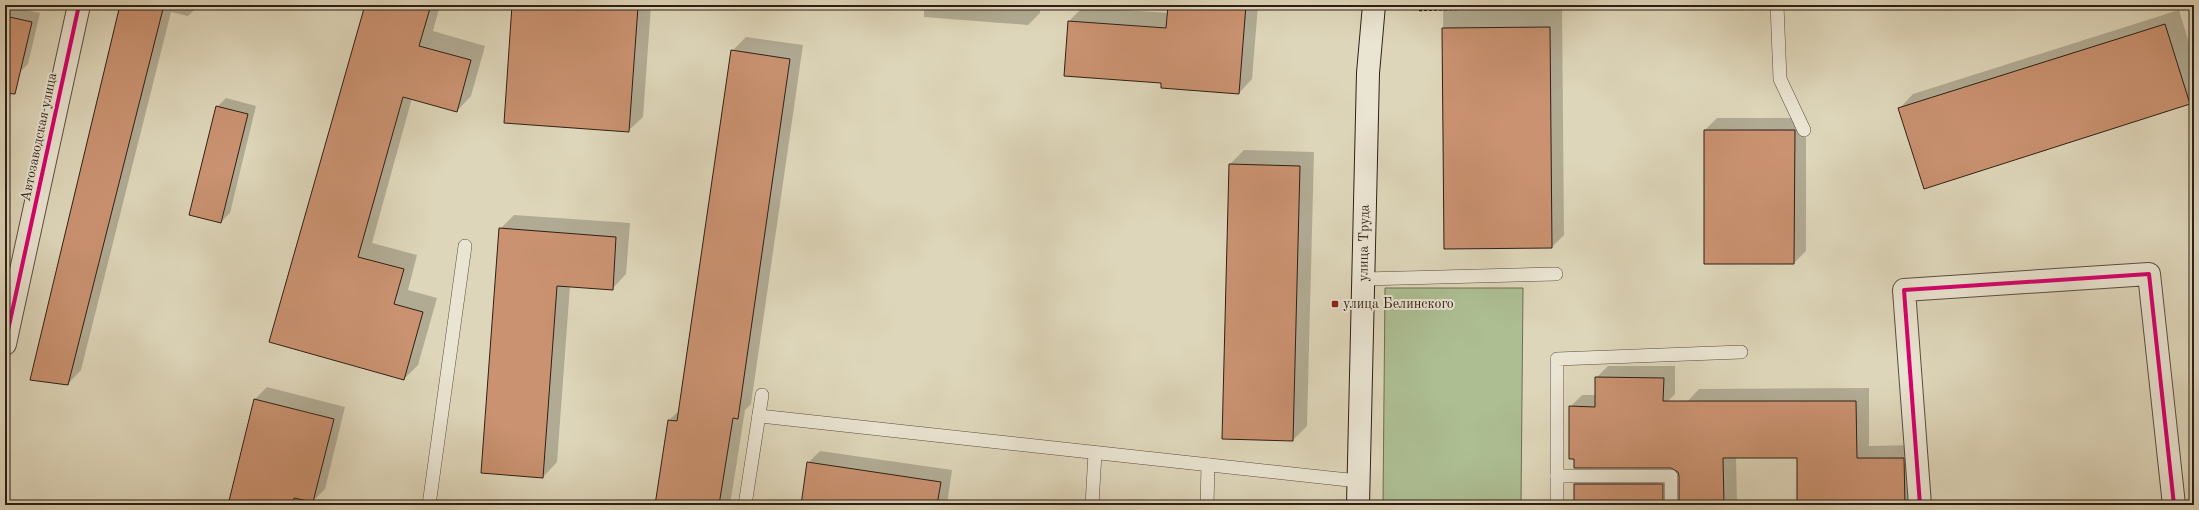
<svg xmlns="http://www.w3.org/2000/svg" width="2199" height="510" font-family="'Old Standard TT',serif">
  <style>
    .grass { fill: #adbe93; stroke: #6e6e54 }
    .shadow { fill: #0003 }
    .building { fill: #ca9271; stroke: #2f1f14 }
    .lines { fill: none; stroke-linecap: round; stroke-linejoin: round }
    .lane-casing { stroke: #5b4d3e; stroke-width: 14 }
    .street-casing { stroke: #5b4d3e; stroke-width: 24 }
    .secondary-casing { stroke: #2f1f14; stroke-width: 24 }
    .path { stroke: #2f1f14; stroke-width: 2.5; stroke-dasharray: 3 2; stroke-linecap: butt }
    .lane { stroke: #eae4d2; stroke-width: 13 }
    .street { stroke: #eae4d2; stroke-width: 22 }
    .secondary { stroke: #eae4d2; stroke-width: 22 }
    .cycleway-casing { stroke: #eae4d2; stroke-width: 6 }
    .cycleway { stroke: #d6006c; stroke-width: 4 }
    .poi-dot { fill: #8f2418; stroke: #eae4d2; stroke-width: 1.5 }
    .labels { text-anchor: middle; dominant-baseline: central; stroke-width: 4; stroke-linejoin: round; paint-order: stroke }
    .street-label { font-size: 14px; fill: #2f1f14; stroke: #eae4d2 }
    .poi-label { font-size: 14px; fill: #2f1f14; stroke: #eae4d2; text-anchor: start }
  </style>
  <rect width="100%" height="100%" fill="#ded6ba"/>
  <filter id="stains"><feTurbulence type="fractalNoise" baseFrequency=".005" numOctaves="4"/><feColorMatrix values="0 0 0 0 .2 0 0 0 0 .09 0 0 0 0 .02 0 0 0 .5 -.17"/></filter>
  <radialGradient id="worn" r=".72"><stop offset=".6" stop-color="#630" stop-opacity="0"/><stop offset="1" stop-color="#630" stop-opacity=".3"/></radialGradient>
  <!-- grass -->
  <polygon class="grass" points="1385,288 1523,288 1521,503 1383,502"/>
  <!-- shadow -->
  <g class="shadow">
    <polygon points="5,5 40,13 28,64 19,73 5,70"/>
    <polygon points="122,5 199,5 188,16 171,12 81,370 68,384"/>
    <polygon points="366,5 440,5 433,31 485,46 471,96 457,111 412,98 372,243 417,255 408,290 437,298 418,365 404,379 270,342"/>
    <polygon points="513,5 651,5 643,117 628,131"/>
    <polygon points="924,5 1040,5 1040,13 1028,25 924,17"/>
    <polygon points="1169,5 1258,5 1252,79 1239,93 1162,82 1069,21 1083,7 1168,13"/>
    <polygon points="1443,5 1562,5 1564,235 1552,247 1445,248"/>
    <polygon points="2179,10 2194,59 2194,99 2189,104 1899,109 1913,94"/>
    <polygon points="746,37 803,45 751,404 745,410 730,505 656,505 669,420 680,410 732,51"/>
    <polygon points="226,98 256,106 230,213 221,222 217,107"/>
    <polygon points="1717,118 1806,118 1806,251 1794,263 1705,130"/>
    <polygon points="5,136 7,136 5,147"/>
    <polygon points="1244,150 1314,152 1307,426 1293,440 1230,164"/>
    <polygon points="514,215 630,223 626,274 612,289 570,286 557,462 543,477 500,229"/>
    <polygon points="1608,366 1675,366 1675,394 1663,406 1656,455 1570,407 1582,395 1596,395 1596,378"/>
    <polygon points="267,387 345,407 325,489 313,501 303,499 301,505 229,505 255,399"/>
    <polygon points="1869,388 1869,446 1916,445 1917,505 1798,505 1798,457 1736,457 1737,505 1689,505 1687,402 1699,389"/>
    <polygon points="820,451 952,470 947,505 802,505 808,463"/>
    <polygon points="1589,470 1658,470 1658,505 1575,505 1575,484"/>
  </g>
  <!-- building -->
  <g class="building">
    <polygon points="120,5 164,5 68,385 30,380"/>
    <polygon points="365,5 431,5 419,46 471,60 457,112 403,97 358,257 404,269 394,304 423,312 404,380 269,342"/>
    <polygon points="512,5 608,5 638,7 629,132 504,123"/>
    <polygon points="1168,5 1246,5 1239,94 1161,88 1161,83 1064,76 1068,21 1166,28"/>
    <polygon points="5,16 32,22 15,94 5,93"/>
    <polygon points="2165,24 2190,104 1924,189 1898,108"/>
    <polygon points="1550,27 1552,248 1444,249 1442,28"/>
    <polygon points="731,50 790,59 738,419 733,418 719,505 655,505 668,420 677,421"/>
    <polygon points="216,106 248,114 221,223 189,215"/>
    <polygon points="1704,130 1795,130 1794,264 1704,264"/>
    <polygon points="1229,164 1300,166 1293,441 1222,439"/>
    <polygon points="499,228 616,237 613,290 557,286 543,478 481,473"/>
    <polygon points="1595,377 1664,378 1663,401 1856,401 1857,458 1904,458 1905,505 1797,505 1797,458 1723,458 1724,505 1679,505 1679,476 1678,472 1671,468 1574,468 1574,459 1569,459 1569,406 1595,407"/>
    <polygon points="254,399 334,419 313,502 294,498 293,505 228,505"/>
    <polygon points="807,462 941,482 937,505 801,505"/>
    <rect x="1574" y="484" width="89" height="21"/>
  </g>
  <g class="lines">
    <defs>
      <g id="lane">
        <polyline points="1777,5 1780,79 1804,130"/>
        <polyline points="1364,279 1556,274"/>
        <polyline points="759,416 1358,481"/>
        <polyline points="1557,476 1671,476 1671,505"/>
        <polyline points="429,505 465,246"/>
        <polyline points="745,505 762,395"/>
        <polyline points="1092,505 1095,453"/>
        <polyline points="1207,505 1208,465"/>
        <polyline points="1557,505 1557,359 1741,352"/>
      </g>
      <g id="street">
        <polyline points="5,344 79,5"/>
        <polyline points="1920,505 1904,290 2149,274 2174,505"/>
      </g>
      <polyline id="secondary" points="1358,505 1368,73 1374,5"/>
    </defs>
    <!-- lane casing -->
    <use href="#lane" class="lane-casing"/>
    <!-- street casing -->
    <use href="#street" class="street-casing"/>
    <!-- secondary casing -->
    <use href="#secondary" class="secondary-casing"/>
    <!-- path -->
    <polyline class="path" points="1419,5 1419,10 1590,5"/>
    <!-- lane -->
    <use href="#lane" class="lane"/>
    <!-- street -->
    <use href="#street" class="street"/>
    <!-- secondary -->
    <use href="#secondary" class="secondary"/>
    <defs>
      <g id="cycleway">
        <polyline points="5,344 79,5"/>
        <polyline points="1920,505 1904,290 2149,274 2174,505"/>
      </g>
    </defs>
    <!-- cycleway casing -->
    <use href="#cycleway" class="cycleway-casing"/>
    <!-- cycleway -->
    <use href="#cycleway" class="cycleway"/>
  </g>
  <!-- markers -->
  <rect class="poi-dot" x="1331" y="300" width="8" height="8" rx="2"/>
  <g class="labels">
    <!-- street labels -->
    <g class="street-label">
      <text transform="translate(39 137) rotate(-78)">Автозаводская улица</text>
      <text transform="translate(1364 243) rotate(-89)">улица Труда</text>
    </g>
    <!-- poi labels -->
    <g class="poi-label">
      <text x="1343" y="304">улица Белинского</text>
    </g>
  </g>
  <!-- margin -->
  <rect width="2199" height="510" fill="none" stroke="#ded6ba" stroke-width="20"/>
  <rect x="6" y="6" width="2187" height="498" fill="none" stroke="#2f1f14" stroke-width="2"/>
  <rect x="10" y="10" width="2179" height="490" fill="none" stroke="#2f1f14"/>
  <rect width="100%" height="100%" filter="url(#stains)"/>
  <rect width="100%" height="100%" fill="url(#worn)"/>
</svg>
